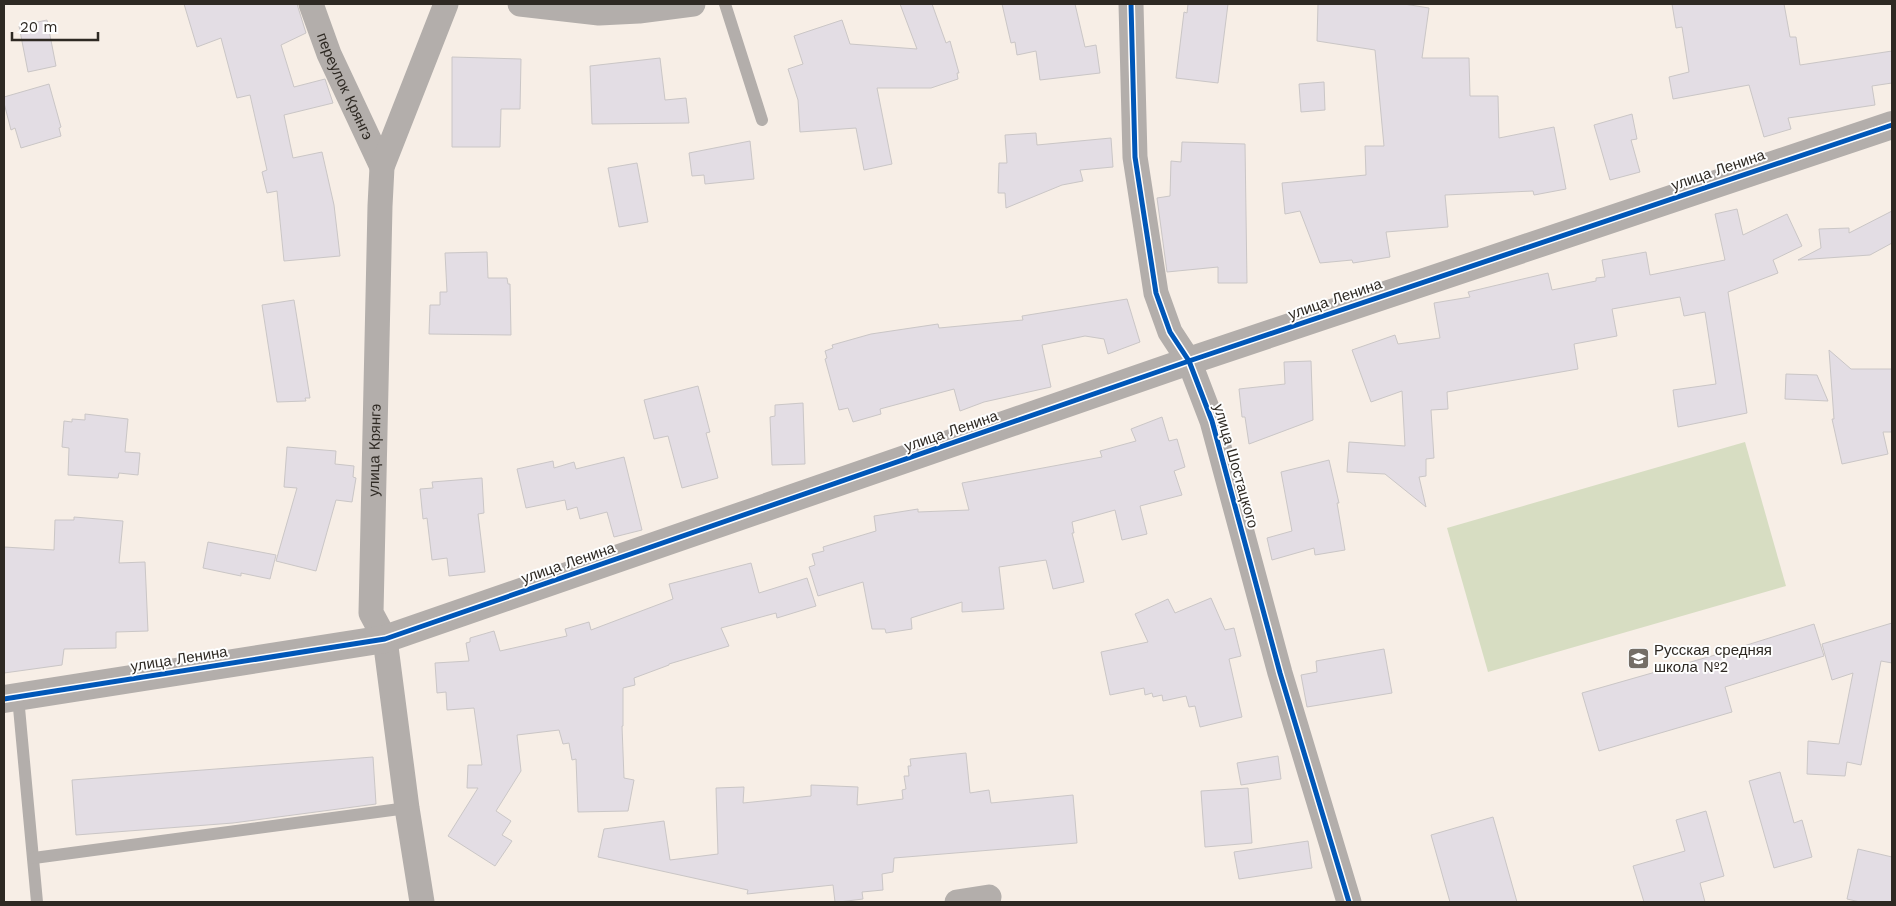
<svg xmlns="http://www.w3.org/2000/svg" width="1896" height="906" font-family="'Work Sans',sans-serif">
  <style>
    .garden { fill: #d7ddc2 }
    .building { fill: #e3dde4; stroke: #cac6c6 }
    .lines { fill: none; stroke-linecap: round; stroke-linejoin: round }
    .service { stroke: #b3aeab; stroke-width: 12 }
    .minor { stroke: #b3aeab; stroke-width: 25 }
    .tertiary { stroke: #b3aeab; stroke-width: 28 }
    .cycleway-casing { stroke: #fefefe; stroke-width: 8 }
    .cycleway { stroke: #0057b8; stroke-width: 5 }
    .labels { text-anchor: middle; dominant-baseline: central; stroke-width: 4; stroke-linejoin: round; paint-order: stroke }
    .street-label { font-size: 15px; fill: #2e2923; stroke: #fefefe }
    .poi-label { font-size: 15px; fill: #2e2923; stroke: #fefefe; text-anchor: start }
  </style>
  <rect width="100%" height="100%" fill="#f7eee6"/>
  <!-- garden -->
  <polygon class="garden" points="1745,442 1786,586 1488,672 1447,528"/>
  <!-- building -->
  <g class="building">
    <polygon points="184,4 297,4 306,33 281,45 294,87 325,79 333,103 284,115 293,158 322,152 334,205 340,256 284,261 277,191 267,193 262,172 267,170 250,95 237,98 221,38 197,47"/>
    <polygon points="900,4 932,4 946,43 950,41 959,73 957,73 958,79 931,88 877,88 892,164 864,170 856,128 800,132 798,100 788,69 803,64 794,36 842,20 850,44 917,49"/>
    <polygon points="1002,4 1075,4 1085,47 1096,45 1100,73 1040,80 1036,51 1017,55 1015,42 1011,43"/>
    <polygon points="1188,4 1228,4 1218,83 1176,78 1184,12 1187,13"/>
    <polygon points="1318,4 1404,4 1429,8 1422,58 1469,58 1470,96 1498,96 1499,138 1554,127 1566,189 1534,195 1533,191 1445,195 1448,227 1386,232 1390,257 1353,263 1352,260 1320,263 1300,211 1285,214 1282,183 1366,175 1365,146 1384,146 1375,50 1317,41"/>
    <polygon points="1672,4 1784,4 1790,37 1796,37 1800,65 1892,51 1892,83 1872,86 1875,105 1788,118 1791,129 1764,137 1749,85 1673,99 1669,77 1689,72 1682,27 1676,28"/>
    <polygon points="47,20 56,66 28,72 19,26"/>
    <polygon points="452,57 521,59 520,109 501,109 500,147 452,147"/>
    <polygon points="660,58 665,100 686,98 689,123 592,124 590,66"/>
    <polygon points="1324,82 1325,110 1301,112 1299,84"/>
    <polygon points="49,84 61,127 59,128 61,136 21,148 15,128 11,130 4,103 4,97"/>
    <polygon points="1632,114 1637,139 1631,140 1640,172 1610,180 1594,125"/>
    <polygon points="1036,133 1037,145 1111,138 1113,167 1080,170 1083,181 1062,185 1006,208 1005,193 998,193 999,163 1007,163 1005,135"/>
    <polygon points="750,141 754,179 705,184 704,175 692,176 689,153"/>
    <polygon points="1182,142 1245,144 1247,283 1218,283 1218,267 1167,272 1157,198 1170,196 1171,161 1181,162"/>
    <polygon points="637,163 648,222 619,227 608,168"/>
    <polygon points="1737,209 1743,235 1787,214 1802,246 1773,260 1778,273 1728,292 1747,413 1678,427 1673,390 1716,384 1705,312 1684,316 1680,297 1612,309 1617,336 1574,344 1578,369 1447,392 1448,409 1431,410 1434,458 1426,459 1426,476 1419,477 1426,507 1385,474 1347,472 1349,442 1405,446 1402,391 1371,402 1352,350 1395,335 1398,344 1440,338 1434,303 1470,297 1468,292 1548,273 1552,290 1596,281 1596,278 1605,277 1602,260 1646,252 1650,275 1725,260 1715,214"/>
    <polygon points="1892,211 1892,243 1870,255 1798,260 1821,248 1819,229 1849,228 1849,233"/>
    <polygon points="487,252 488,278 507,278 508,284 510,284 511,335 429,334 430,305 440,305 440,292 447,292 445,253"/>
    <polygon points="1127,299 1140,342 1108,354 1104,339 1085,336 1042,345 1051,387 984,402 960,411 954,389 880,409 881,414 853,422 848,408 839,410 825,359 827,358 825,351 833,348 832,345 871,334 938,324 939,328 1023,320 1022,316"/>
    <polygon points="294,300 310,398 305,398 306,401 277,402 262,305"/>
    <polygon points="1829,350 1851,369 1892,369 1892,432 1883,432 1888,454 1842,464 1832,419 1834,419"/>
    <polygon points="1311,361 1313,420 1249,444 1245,417 1242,417 1239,389 1285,384 1284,362"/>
    <polygon points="1786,374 1817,375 1828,401 1785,399"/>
    <polygon points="698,386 710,432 706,433 718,478 682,488 668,436 654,439 644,400"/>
    <polygon points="803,403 805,464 772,465 770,417 775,416 775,405"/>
    <polygon points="85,414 128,419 125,452 140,453 138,475 119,473 118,478 68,475 69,448 62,447 64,421 72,422 72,419 85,420"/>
    <polygon points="1162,417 1169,441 1177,439 1185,467 1174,471 1182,495 1140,506 1147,534 1122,540 1115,510 1072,522 1074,533 1072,533 1084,582 1053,589 1046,560 999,567 1004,609 962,612 962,602 911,618 912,629 886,633 885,629 872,629 863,582 818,596 809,567 815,565 812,554 824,551 823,547 876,531 874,516 918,509 918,512 969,510 962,483 1102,457 1100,451 1136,441 1131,429"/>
    <polygon points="287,447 336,451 335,464 354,466 353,477 356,478 352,502 336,500 316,571 276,561 297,488 284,487"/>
    <polygon points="624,457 642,530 614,537 607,512 580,519 577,507 567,510 565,500 526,508 517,469 553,461 554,468 574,462 576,469"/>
    <polygon points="1329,460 1339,503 1337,503 1345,550 1315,555 1314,548 1272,560 1267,538 1292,531 1281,472"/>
    <polygon points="482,478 484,513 478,514 485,572 449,576 447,558 432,560 427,518 423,519 420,489 433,488 432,482"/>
    <polygon points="74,517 123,521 119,563 145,562 148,631 116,632 116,648 64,649 62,665 4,673 4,547 54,550 55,520 74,520"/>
    <polygon points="208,542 276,555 270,579 241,573 241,576 203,568"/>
    <polygon points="751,563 759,593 807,578 816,606 777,618 776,613 721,628 729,646 669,664 669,665 634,678 635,685 623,688 623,726 622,726 624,778 634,780 628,811 578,812 576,759 572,760 569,743 563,744 559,730 517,735 521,771 496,811 511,821 502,835 512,841 495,866 448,836 478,788 467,788 468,765 482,765 474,708 447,710 446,692 437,693 435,663 469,661 466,643 470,642 470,638 494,631 500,651 567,636 565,629 589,622 591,630 673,599 669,584"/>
    <polygon points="1211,598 1225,630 1234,628 1241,656 1229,659 1242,717 1200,727 1195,706 1189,707 1186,696 1163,701 1162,695 1153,697 1152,693 1145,695 1144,688 1110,695 1101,652 1148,642 1135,614 1168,599 1175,613"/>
    <polygon points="1892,623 1892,663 1881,661 1861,765 1847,762 1845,776 1807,774 1808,741 1839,744 1853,673 1832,680 1822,644"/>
    <polygon points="1814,624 1824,656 1725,687 1732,712 1599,751 1582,693 1715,655"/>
    <polygon points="1384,649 1392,693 1307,707 1301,675 1317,672 1316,661"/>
    <polygon points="966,753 970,793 989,790 991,803 1073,795 1077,843 894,858 893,872 882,874 883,890 862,892 863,899 839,902 835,902 833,885 747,894 748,890 598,857 604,829 664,821 670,860 718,854 716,788 744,787 743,803 811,796 811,785 858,787 857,805 903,799 902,790 906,789 904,776 909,776 908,766 911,766 910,759"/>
    <polygon points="1278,756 1281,779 1241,785 1237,763"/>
    <polygon points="373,757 376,804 233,823 76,835 72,780"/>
    <polygon points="1780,772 1794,823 1802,820 1812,857 1774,868 1749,781"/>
    <polygon points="1248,788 1252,843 1205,847 1201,791"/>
    <polygon points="1706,811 1724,876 1700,883 1705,902 1644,902 1633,866 1685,851 1676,820"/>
    <polygon points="1493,817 1517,902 1450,902 1431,835"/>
    <polygon points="1308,841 1312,868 1239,879 1234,852"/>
    <polygon points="1858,849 1892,857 1892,902 1860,902 1847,899"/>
  </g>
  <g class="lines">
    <!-- service -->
    <g class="service">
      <polyline points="725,4 762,120"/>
      <polyline points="18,697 37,902"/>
      <polyline points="34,858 407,808"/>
    </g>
    <!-- minor -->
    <g class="minor">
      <path id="s1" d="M311 4 329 54 382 167"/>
      <polyline points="520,4 599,13 639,11 693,4"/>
      <polyline points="1131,4 1135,157 1156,293 1170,332 1189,361 1212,421 1280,673 1349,902"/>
      <path id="s2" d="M422 902 407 808 385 639 371 613 380 206 382 167 446 4"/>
      <polyline points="957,902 989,897"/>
    </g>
    <!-- tertiary -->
    <polyline class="tertiary" points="4,699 385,639 1189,361 1892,125"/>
    <defs>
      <g id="cycleway">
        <polyline points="1131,4 1135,157 1156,293 1170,332 1189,361 1212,421 1280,673 1349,902"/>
        <polyline points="4,699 385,639 1189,361 1892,125"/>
      </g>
    </defs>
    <!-- cycleway casing -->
    <use href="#cycleway" class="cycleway-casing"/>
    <!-- cycleway -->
    <use href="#cycleway" class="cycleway"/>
  </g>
  <!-- icons -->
  <defs>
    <symbol id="school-square" viewBox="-11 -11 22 22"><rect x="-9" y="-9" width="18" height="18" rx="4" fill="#746e67" stroke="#fefefe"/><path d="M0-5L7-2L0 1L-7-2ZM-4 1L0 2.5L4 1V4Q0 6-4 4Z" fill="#fff"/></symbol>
  </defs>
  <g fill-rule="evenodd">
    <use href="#school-square" x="1626" y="646" width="25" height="25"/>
  </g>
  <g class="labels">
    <!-- street labels -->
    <g class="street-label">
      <text stroke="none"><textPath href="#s1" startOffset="89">переулок Крянгэ</textPath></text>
      <text transform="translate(1718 170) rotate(-19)">улица Ленина</text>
      <text transform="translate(1335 299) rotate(-19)">улица Ленина</text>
      <text transform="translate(951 431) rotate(-19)">улица Ленина</text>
      <text stroke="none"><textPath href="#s2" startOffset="458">улица Крянгэ</textPath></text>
      <text transform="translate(1236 466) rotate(74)">улица Шостацкого</text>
      <text transform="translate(568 563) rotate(-19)">улица Ленина</text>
      <text transform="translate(179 659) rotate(-9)">улица Ленина</text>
    </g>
    <!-- poi labels -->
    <g class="poi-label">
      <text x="1654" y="650">Русская средняя<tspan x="1654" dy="17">школа №2</tspan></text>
    </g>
  </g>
  <!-- border -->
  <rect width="1896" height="906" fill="none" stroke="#2e2923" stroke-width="10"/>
  <!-- scale -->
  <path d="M12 32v8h86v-8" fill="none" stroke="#2e2923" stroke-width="2.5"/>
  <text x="20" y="32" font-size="15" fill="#2e2923" stroke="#fefefe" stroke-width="4" paint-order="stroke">20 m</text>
</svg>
